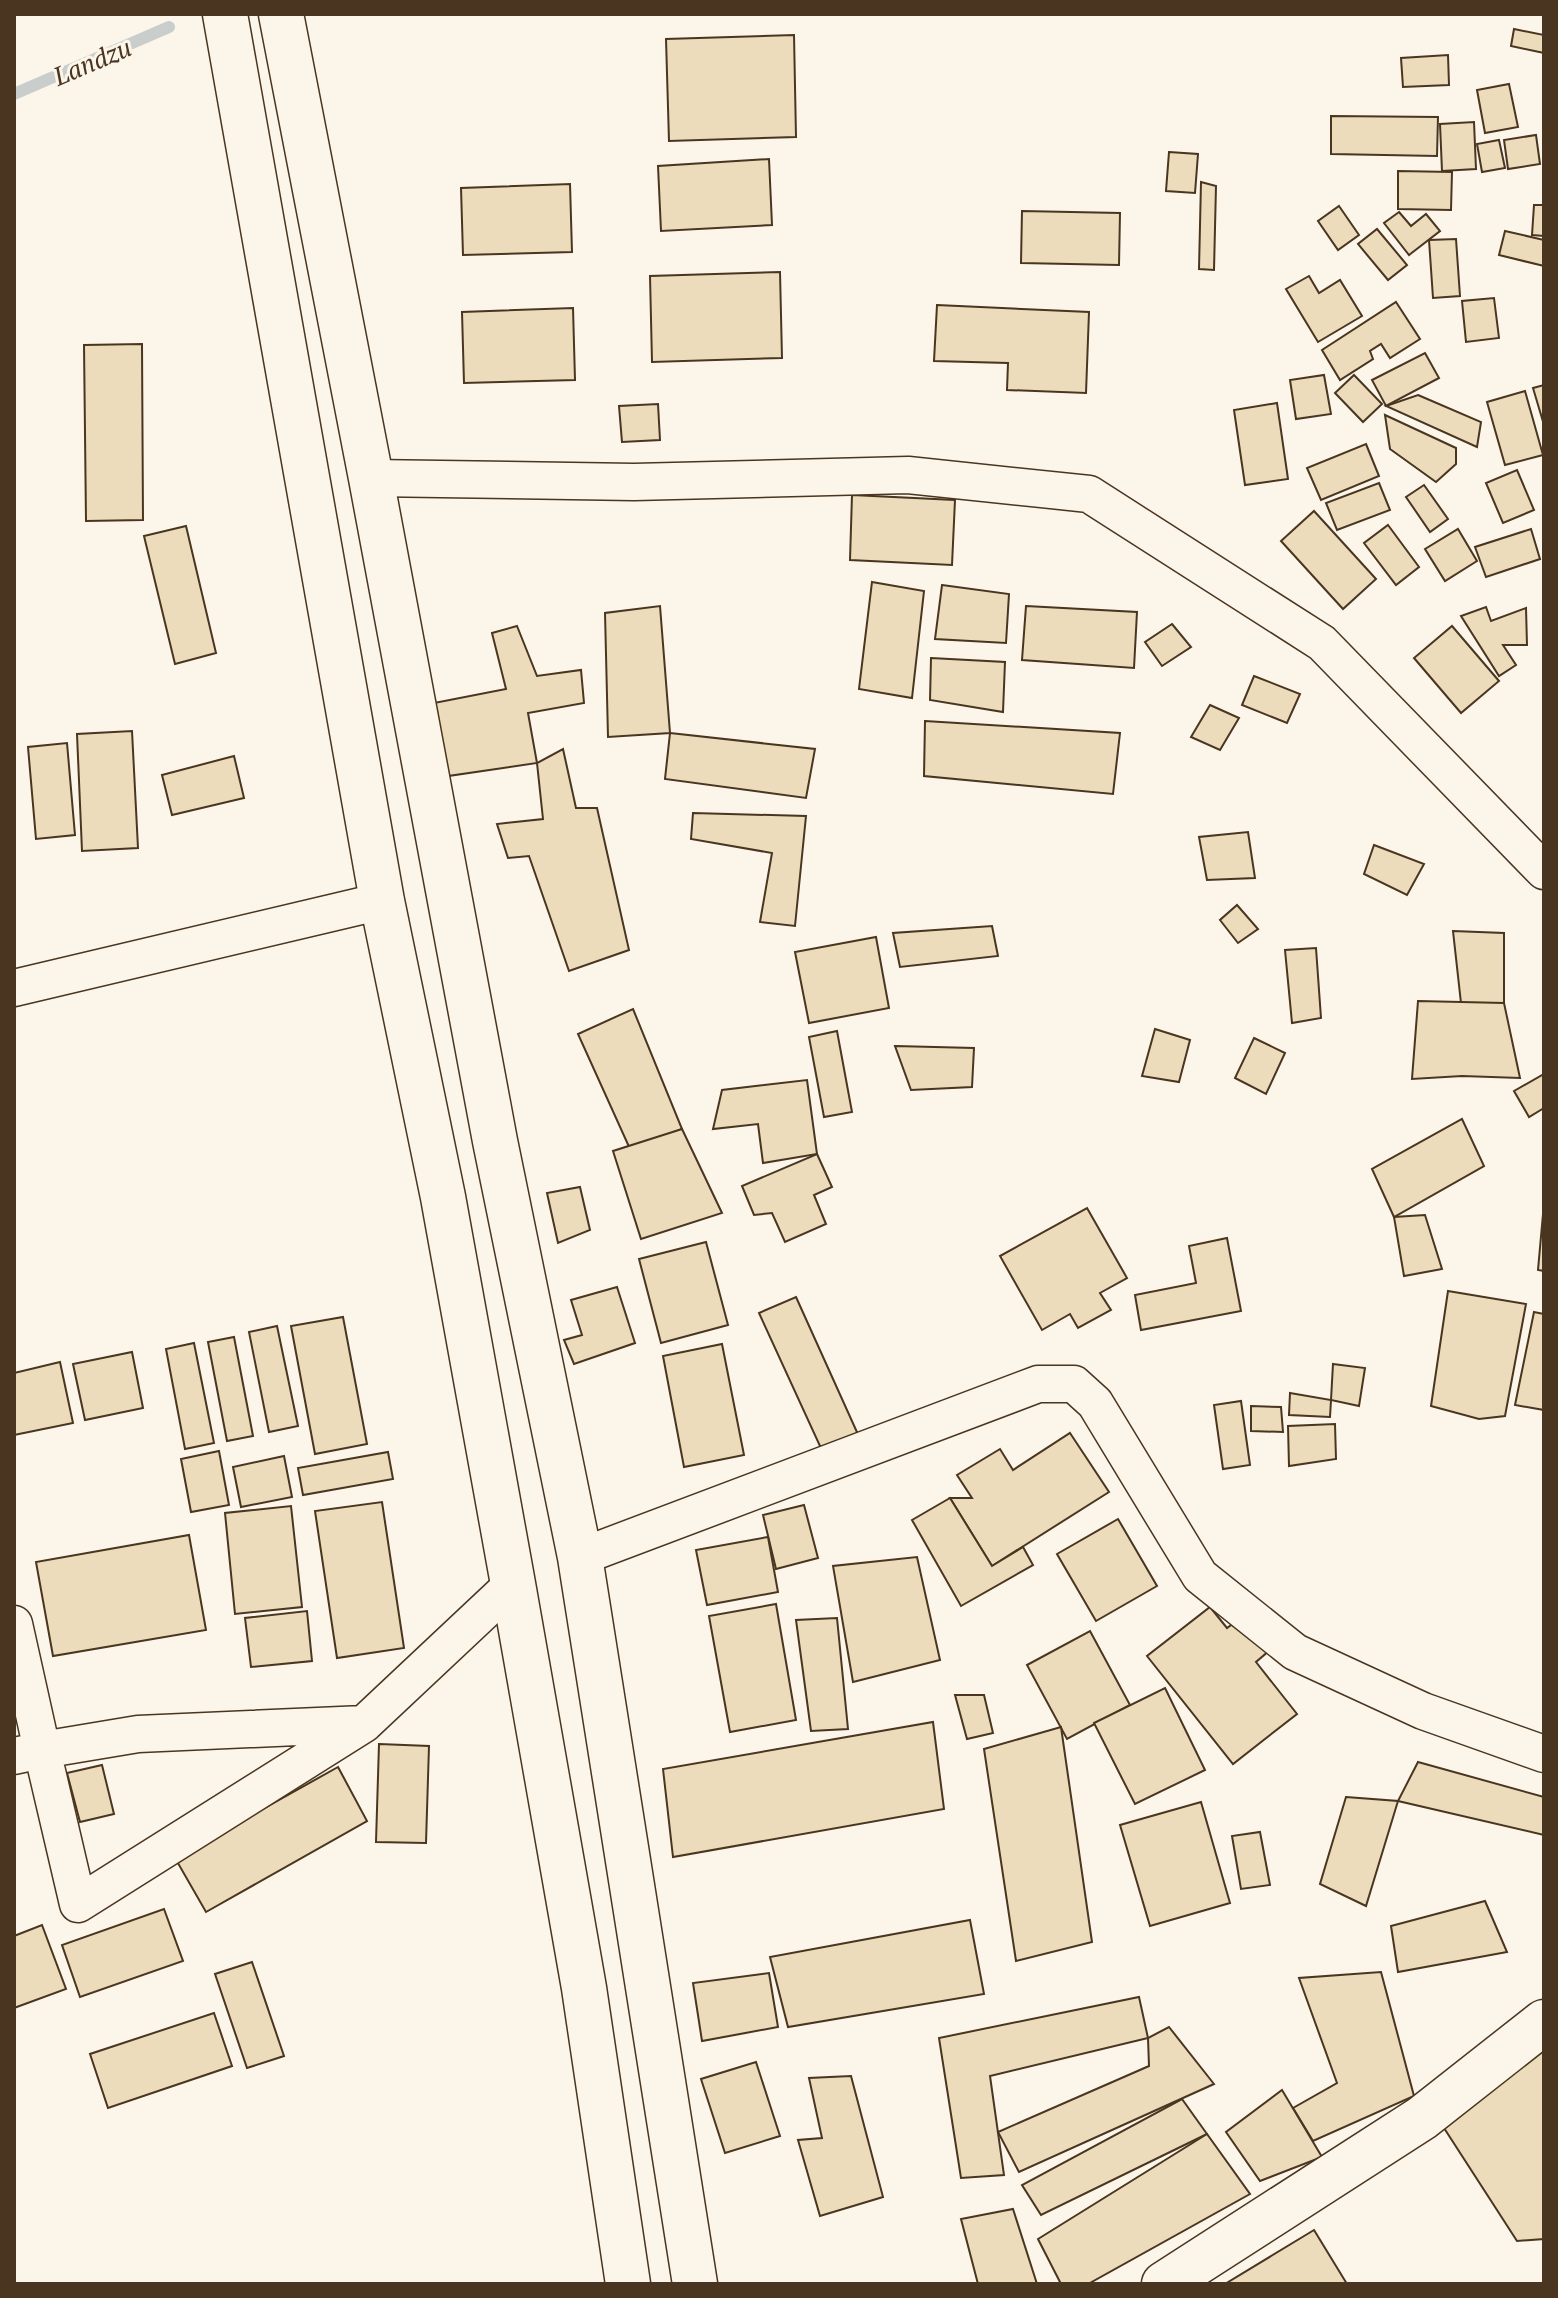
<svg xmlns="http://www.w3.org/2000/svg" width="1558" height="2298" font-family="'PT Serif',serif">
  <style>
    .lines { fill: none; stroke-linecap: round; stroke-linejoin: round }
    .stream { stroke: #c9cecd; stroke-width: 12 }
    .building { fill: #ecdcbc; stroke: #4a3520; stroke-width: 2 }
    .minor-casing { stroke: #4a3520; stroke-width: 39 }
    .tertiary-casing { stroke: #4a3520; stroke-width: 47 }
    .minor { stroke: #fbf6e9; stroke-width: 36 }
    .tertiary { stroke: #fbf6e9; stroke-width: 44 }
    .labels { text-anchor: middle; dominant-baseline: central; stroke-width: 6; stroke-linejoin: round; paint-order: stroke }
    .water-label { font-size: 26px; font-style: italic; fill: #4a3520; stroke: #fbf6e9 }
  </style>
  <rect width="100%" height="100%" fill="#fbf6e9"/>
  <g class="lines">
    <!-- stream -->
    <polyline class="stream" points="14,94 169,27"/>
  </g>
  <!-- building -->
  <g class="building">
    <polygon points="1514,29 1544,35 1544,53 1511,46"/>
    <polygon points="794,35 796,137 669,141 666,39"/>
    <polygon points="1448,55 1449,85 1403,87 1401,58"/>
    <polygon points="1509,84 1518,127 1485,133 1477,90"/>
    <polygon points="1331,116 1438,117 1437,156 1331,154"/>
    <polygon points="1474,122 1476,169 1442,171 1440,124"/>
    <polygon points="1536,135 1540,164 1508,169 1504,140"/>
    <polygon points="1499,140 1505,168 1482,172 1477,144"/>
    <polygon points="1169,152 1198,154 1195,193 1166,191"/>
    <polygon points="769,159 772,225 661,231 658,166"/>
    <polygon points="1398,171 1452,172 1451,210 1398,209"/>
    <polygon points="1201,182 1216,186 1214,270 1199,269"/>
    <polygon points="570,184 572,252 463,255 461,188"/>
    <polygon points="1534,205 1544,205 1544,236 1532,235"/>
    <polygon points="1339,206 1359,235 1338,250 1318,221"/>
    <polygon points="1022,211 1120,213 1119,265 1021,263"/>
    <polygon points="1399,212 1411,226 1426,214 1440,231 1409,255 1384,223"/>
    <polygon points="1377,229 1407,265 1388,280 1358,244"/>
    <polygon points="1505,231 1544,240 1544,266 1499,255"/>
    <polygon points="1456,239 1460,296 1433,298 1429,240"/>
    <polygon points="780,272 782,358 652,362 650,276"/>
    <polygon points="1309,276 1319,293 1340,280 1362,316 1318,342 1286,289"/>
    <polygon points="1494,298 1499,338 1466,342 1462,301"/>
    <polygon points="1396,302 1420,339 1390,358 1381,344 1370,351 1373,359 1340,380 1322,350"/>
    <polygon points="937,305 1089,312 1086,393 1007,390 1008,363 934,361"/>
    <polygon points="573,308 575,380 464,383 462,312"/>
    <polygon points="142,344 143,520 86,521 84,345"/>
    <polygon points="1425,353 1439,378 1386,406 1372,380"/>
    <polygon points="1324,375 1331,414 1296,419 1290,380"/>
    <polygon points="1354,375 1382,404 1363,422 1335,393"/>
    <polygon points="1544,385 1544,425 1533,388"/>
    <polygon points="1525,391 1543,455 1505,465 1487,402"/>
    <polygon points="1418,395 1481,422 1477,447 1386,406"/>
    <polygon points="1277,403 1288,479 1245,485 1234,410"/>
    <polygon points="658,404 660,440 622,442 619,406"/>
    <polygon points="1385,415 1456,448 1456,464 1436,482 1390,449"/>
    <polygon points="1366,444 1379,476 1321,500 1307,468"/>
    <polygon points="1517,470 1534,510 1503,523 1486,483"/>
    <polygon points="1379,483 1390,510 1337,530 1326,503"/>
    <polygon points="1424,485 1448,519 1430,532 1406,497"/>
    <polygon points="852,495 955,500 952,565 850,560"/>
    <polygon points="1314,511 1376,579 1343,609 1281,541"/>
    <polygon points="1388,525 1419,567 1396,585 1364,543"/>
    <polygon points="186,526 216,653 175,664 144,536"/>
    <polygon points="1458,529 1477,561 1445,581 1425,549"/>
    <polygon points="1531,529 1540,559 1486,577 1475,547"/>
    <polygon points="872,582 924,591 912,698 859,689"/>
    <polygon points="942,585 1009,594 1006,643 935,639"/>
    <polygon points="660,606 670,733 608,737 605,613"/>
    <polygon points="1026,606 1137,612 1134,668 1022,660"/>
    <polygon points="1486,607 1491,621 1526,608 1527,645 1503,645 1516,665 1499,676 1461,616"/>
    <polygon points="1172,624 1191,647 1162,666 1145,642"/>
    <polygon points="517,626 537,676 581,670 584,703 528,713 537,763 448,776 434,703 506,689 492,633"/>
    <polygon points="1452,626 1499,681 1461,713 1414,658"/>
    <polygon points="931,658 1005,662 1003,712 930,700"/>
    <polygon points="1254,676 1300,694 1287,723 1242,705"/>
    <polygon points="1210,705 1239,718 1220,750 1191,737"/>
    <polygon points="925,721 1120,733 1113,794 924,776"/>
    <polygon points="132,731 138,848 82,851 77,734"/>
    <polygon points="670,733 815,749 806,798 665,779"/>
    <polygon points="67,743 75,835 36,839 28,747"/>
    <polygon points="563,749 576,808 597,808 629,950 569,971 529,856 508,858 497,824 543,819 537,763"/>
    <polygon points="234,756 244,798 172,815 162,775"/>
    <polygon points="693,813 806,816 795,926 760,922 772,853 691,839"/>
    <polygon points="1248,832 1255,878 1207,880 1199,837"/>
    <polygon points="1374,845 1424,864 1407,895 1364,874"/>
    <polygon points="1237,905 1258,929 1238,943 1220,920"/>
    <polygon points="992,926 998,956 900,967 893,933"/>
    <polygon points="1453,931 1504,933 1504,1003 1461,1003"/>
    <polygon points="876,937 889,1008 809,1023 795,952"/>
    <polygon points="1316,948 1321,1018 1292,1023 1285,950"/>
    <polygon points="1418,1001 1504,1003 1520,1078 1462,1076 1412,1079"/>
    <polygon points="633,1009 682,1129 630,1149 578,1034"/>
    <polygon points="1155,1029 1190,1040 1179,1082 1142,1076"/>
    <polygon points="837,1031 852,1112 824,1117 809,1037"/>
    <polygon points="1254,1038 1285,1053 1266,1094 1235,1078"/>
    <polygon points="895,1046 974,1048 972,1087 911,1090"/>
    <polygon points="1544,1074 1544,1108 1529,1117 1514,1091"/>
    <polygon points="807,1080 817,1154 763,1163 758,1124 713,1129 722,1090"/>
    <polygon points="1462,1119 1484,1166 1394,1217 1372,1169"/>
    <polygon points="682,1129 722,1213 641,1239 613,1151"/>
    <polygon points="817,1154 832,1187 814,1195 826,1224 785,1242 772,1213 754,1215 742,1186"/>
    <polygon points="580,1187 590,1230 558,1243 547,1193"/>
    <polygon points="1544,1203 1544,1271 1538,1270"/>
    <polygon points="1087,1208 1127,1278 1100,1293 1111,1310 1078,1328 1070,1314 1042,1330 1000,1256"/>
    <polygon points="1425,1215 1442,1269 1404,1276 1394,1217"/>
    <polygon points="1227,1238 1241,1311 1141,1330 1135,1295 1196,1283 1189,1246"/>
    <polygon points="706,1242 728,1325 661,1343 639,1259"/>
    <polygon points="617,1287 635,1343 574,1364 564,1340 582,1335 571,1300"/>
    <polygon points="1448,1291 1526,1304 1505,1416 1479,1419 1431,1406"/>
    <polygon points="796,1297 861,1441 825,1457 759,1313"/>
    <polygon points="1534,1312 1544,1314 1544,1410 1515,1405"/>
    <polygon points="343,1317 367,1444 315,1454 291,1326"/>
    <polygon points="277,1326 298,1426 269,1432 249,1332"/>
    <polygon points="234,1337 253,1436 227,1441 208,1342"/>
    <polygon points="194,1343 214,1443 185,1449 166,1349"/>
    <polygon points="722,1344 744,1455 684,1467 663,1356"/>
    <polygon points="132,1352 143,1408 85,1420 73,1364"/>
    <polygon points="60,1362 73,1423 14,1435 14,1373"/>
    <polygon points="1333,1364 1365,1368 1359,1406 1331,1400"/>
    <polygon points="1290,1393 1331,1400 1330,1417 1289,1415"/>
    <polygon points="1241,1401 1250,1465 1223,1469 1214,1405"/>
    <polygon points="1251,1406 1281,1407 1283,1432 1251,1431"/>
    <polygon points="1335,1424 1336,1459 1289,1466 1288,1426"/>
    <polygon points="1070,1433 1109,1492 992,1566 950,1498 972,1498 957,1475 1000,1449 1013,1470"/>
    <polygon points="219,1451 229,1505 191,1512 181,1459"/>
    <polygon points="388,1452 393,1479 303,1495 298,1468"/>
    <polygon points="284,1456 292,1497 241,1507 233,1467"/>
    <polygon points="950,1498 992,1566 1023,1547 1033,1565 961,1606 912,1520"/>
    <polygon points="382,1502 404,1648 337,1658 315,1511"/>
    <polygon points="804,1505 818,1558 776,1569 763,1515"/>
    <polygon points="291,1506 302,1607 235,1614 225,1513"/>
    <polygon points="1118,1519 1157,1586 1096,1621 1057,1554"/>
    <polygon points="189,1535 206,1630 53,1656 36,1562"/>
    <polygon points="768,1537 778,1592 707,1605 696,1550"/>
    <polygon points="917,1557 940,1660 853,1682 833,1566"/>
    <polygon points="776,1604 796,1720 730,1732 709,1616"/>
    <polygon points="1210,1607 1227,1628 1243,1616 1270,1650 1256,1662 1297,1714 1233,1764 1147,1656"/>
    <polygon points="307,1611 312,1661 251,1667 245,1618"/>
    <polygon points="837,1618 848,1729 811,1731 796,1620"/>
    <polygon points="1090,1631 1130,1705 1067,1739 1027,1665"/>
    <polygon points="1165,1688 1205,1770 1135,1804 1094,1723"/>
    <polygon points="955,1695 984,1695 993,1733 967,1739"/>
    <polygon points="933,1722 944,1809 673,1857 663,1769"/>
    <polygon points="1061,1727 1092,1942 1016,1961 984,1749"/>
    <polygon points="379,1744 429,1746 426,1843 376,1842"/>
    <polygon points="1418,1762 1544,1797 1544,1835 1398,1801"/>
    <polygon points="102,1765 114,1814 80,1822 67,1773"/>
    <polygon points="338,1767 367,1821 206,1912 175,1858"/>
    <polygon points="1346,1797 1398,1801 1366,1906 1320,1884"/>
    <polygon points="1201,1802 1230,1903 1150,1926 1120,1825"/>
    <polygon points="1260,1832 1270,1885 1241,1889 1232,1836"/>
    <polygon points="1485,1901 1507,1952 1398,1972 1391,1926"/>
    <polygon points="164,1909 183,1961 80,1997 62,1945"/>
    <polygon points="970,1920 984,1994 788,2027 770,1957"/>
    <polygon points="42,1925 66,1989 14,2008 14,1936"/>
    <polygon points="252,1962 284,2056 247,2068 215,1974"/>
    <polygon points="1381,1972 1414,2096 1313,2141 1293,2108 1337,2083 1299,1978"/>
    <polygon points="769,1973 778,2027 702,2041 693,1983"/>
    <polygon points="1139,1997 1148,2038 990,2076 1004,2175 961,2178 939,2038"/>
    <polygon points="214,2013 232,2066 108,2108 90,2054"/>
    <polygon points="1169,2027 1214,2084 1019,2172 998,2132 1149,2066 1148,2038"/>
    <polygon points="1544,2050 1544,2239 1517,2241 1444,2128"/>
    <polygon points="756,2062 780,2136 725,2153 701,2079"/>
    <polygon points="851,2076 883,2197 820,2216 798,2140 822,2138 809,2078"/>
    <polygon points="1282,2090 1322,2157 1260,2181 1226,2132"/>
    <polygon points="1182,2099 1207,2134 1041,2215 1022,2185"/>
    <polygon points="1207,2134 1250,2194 1088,2284 1061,2284 1038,2239"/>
    <polygon points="1013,2209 1037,2284 978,2284 961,2219"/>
    <polygon points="1314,2230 1347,2284 1225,2284"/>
  </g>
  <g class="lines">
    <defs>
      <g id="minor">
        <polyline points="371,478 634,482 908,475 1089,494 1322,643 1544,871"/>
        <polyline points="14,988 382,901"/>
        <polyline points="580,1557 1038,1384 1074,1384 1095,1403 1200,1576 1295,1652 1423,1711 1544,1754"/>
        <polyline points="14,1624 42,1750 14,1756"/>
        <polyline points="364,1724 78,1904 42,1750 138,1734 364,1724 513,1584"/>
      </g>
      <g id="tertiary">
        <polyline points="225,14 382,901 443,1197 513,1584 584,1988 628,2284"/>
        <polyline points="281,14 371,478 495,1141 580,1557 695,2284"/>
        <polyline points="1164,2284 1422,2118 1544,2022"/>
      </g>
    </defs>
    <!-- minor casing -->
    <use href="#minor" class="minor-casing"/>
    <!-- tertiary casing -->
    <use href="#tertiary" class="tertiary-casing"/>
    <!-- minor -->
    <use href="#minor" class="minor"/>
    <!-- tertiary -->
    <use href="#tertiary" class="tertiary"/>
  </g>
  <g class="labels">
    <!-- water labels -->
    <g class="water-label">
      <text transform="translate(92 61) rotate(-23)">Landzu</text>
    </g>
  </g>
  <!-- border -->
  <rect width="1558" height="2298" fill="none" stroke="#4a3520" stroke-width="32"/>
</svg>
